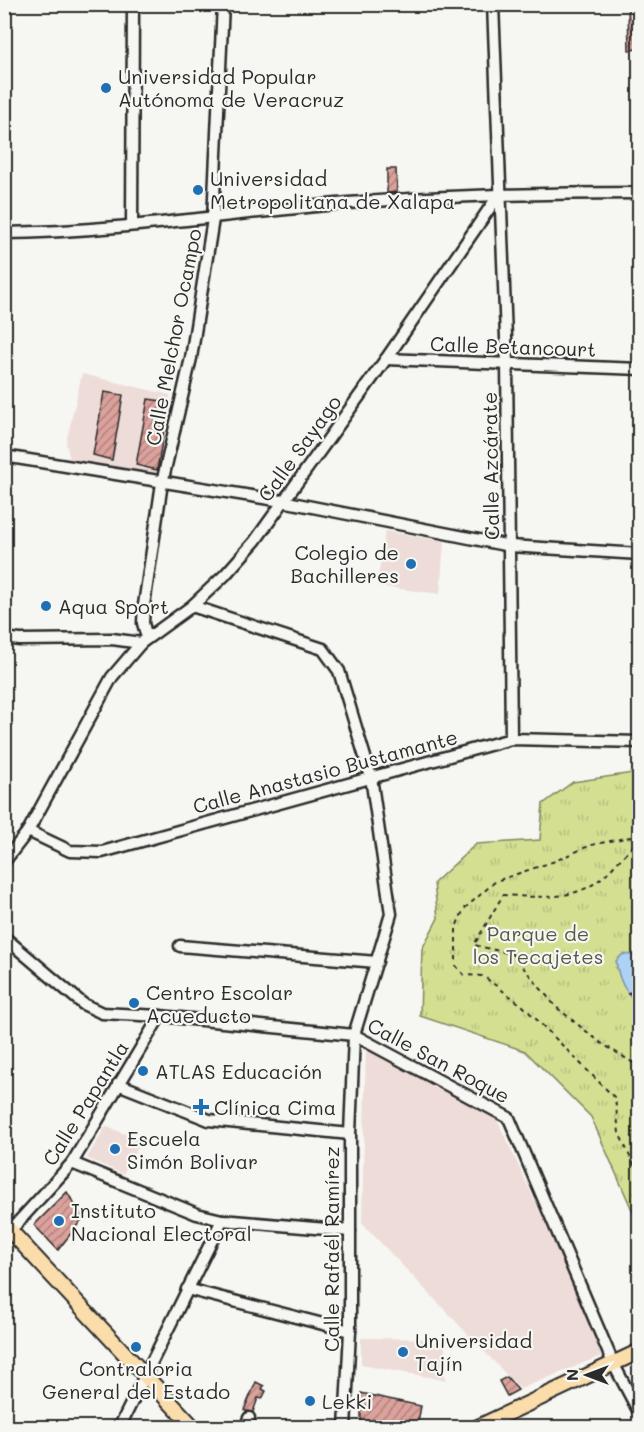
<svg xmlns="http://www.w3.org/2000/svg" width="644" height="1432" font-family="Mali,sans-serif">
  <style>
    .built { fill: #eedcd8 }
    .park { fill: url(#park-tufts); stroke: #80855e; stroke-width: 1.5 }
    .water { fill: #add2f6; stroke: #798fa5; stroke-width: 1.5 }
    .building { fill: url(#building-hatch); stroke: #2b2b2b; stroke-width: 1.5 }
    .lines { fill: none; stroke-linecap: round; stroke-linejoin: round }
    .minor-casing { stroke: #2b2b2b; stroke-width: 15 }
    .major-casing { stroke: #2b2b2b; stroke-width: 18 }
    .path { stroke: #2b2b2b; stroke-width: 2; stroke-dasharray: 4.5 4.5; stroke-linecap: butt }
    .minor { stroke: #f6f6f2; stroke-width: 10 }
    .major { stroke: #faddab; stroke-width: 14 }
    .poi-dot { fill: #1f6fb2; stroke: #f6f6f2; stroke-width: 2 }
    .labels { text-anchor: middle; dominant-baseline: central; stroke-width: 4.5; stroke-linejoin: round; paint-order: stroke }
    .poi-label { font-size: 20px; fill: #2b2b2b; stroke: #f6f6f2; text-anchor: start }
    .street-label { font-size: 20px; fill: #2b2b2b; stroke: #f6f6f2 }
    .park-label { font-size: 20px; fill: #555845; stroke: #f6f6f2 }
  </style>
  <defs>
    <pattern id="park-tufts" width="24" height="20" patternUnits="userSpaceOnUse" patternTransform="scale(1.5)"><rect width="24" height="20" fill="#d4df92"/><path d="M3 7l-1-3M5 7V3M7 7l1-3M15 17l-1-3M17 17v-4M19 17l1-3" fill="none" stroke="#b6c07e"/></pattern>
    <pattern id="building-hatch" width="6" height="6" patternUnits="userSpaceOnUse" patternTransform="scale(1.5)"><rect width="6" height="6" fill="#dba19b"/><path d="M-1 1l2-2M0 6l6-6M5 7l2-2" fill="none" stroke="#b2837f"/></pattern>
  </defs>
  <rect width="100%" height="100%" fill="#f6f6f2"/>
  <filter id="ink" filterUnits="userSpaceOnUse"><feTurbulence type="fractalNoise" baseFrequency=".0167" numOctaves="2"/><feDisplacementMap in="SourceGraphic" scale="12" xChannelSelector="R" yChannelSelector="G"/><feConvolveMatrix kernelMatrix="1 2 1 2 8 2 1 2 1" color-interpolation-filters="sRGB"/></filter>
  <g filter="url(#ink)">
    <!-- built -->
    <g class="built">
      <polygon points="82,374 170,395 159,478 71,464 66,443"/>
      <polygon points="385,531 444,541 440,594 377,586"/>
      <polygon points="366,1045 493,1111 606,1354 520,1389 362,1223"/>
      <polygon points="106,1126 142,1141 123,1174 87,1158"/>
      <polygon points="361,1338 445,1339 445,1380 361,1365"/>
    </g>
    <!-- park -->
    <polygon class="park" points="639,772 639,1220 637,1221 591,1117 525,1051 420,1016 422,949 438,918 434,883 476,844 540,840 543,804 573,782"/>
    <!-- water -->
    <path class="water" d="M623 954 633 955 639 966V1006C625 991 619 982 616 961Z"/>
    <!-- building -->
    <g class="building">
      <polygon points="638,5 639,49 629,50 628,6"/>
      <polygon points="387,169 396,169 397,192 387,193"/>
      <polygon points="104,392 123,395 112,460 93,455"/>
      <polygon points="148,399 169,402 157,470 136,465"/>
      <polygon points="67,1192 83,1218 58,1250 34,1225"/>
      <polygon points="507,1377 518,1390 507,1396 499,1381"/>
      <polygon points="256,1382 264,1386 262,1389 266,1391 262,1399 258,1398 253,1412 246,1411 244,1410"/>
      <polygon points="361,1393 421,1406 418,1422 420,1428 361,1428"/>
    </g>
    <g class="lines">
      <defs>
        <g id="minor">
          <polyline points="493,4 507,363 511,739"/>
          <polyline points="132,225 133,4"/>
          <path d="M4 233C112 232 219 215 326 205 431 196 535 193 640 193"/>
          <polyline points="386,359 640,369"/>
          <polyline points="4,456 282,501 510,546 640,554"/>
          <polyline points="192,606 323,649 339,671 371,777 391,914 354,1035 350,1134 350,1331 345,1428"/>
          <polyline points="4,638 20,640 112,639 141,643"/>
          <polyline points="147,638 143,623 144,605 162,483 191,358 213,219 223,4"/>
          <polyline points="28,831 70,851 102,852 511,739 640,742"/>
          <polyline points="4,862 28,831 112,677 141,643 192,606 225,575 255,541 386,359 500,193"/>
          <polyline points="4,937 83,1004 102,1013 160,1016 354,1035 509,1118 613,1363 640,1414"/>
          <polyline points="180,946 377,962"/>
          <polyline points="118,1084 209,1120 350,1134"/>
          <polyline points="72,1163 197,1214 222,1220 350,1231"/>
          <polyline points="10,1231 72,1163 160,1016"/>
          <polyline points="187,1289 350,1331"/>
          <polyline points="119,1428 222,1220"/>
          <polyline points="245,1428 249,1418"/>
        </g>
        <g id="major">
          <polyline points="4,1224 194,1428"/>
          <polyline points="476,1428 640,1351"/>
        </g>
      </defs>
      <!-- minor casing -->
      <use href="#minor" class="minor-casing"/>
      <!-- major casing -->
      <use href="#major" class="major-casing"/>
      <!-- path -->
      <g class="path">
        <polyline points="640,835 591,845 555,861 496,881 464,909 456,927 456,966 464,975 483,976 523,1006 615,1098 619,1133 640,1178"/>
        <path d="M640 840C624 853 611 872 595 883 568 901 534 897 503 895L474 945 512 954 556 1007 601 1043 640 1067"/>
        <polyline points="639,993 640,993"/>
        <polyline points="627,994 631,992"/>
      </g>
      <!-- minor -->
      <use href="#minor" class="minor"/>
      <!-- major -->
      <use href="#major" class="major"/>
    </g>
  </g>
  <!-- markers -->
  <g class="poi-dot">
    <circle cx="106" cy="88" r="6"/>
    <circle cx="198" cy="190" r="6"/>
    <circle cx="411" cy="564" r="6"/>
    <circle cx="46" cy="606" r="6"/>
    <circle cx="134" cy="1003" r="6"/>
    <circle cx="143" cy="1071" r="6"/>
    <path d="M198 1098h6v6h6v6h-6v6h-6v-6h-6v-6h6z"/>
    <circle cx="115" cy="1149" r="6"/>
    <circle cx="59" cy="1221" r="6"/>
    <circle cx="136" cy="1347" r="6"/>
    <circle cx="403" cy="1352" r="6"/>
    <circle cx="310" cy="1401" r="6"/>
  </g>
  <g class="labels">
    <!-- poi labels -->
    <g class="poi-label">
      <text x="118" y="76">Universidad Popular<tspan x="118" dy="23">Autónoma de Veracruz</tspan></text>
      <text x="210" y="178">Universidad<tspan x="210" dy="23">Metropolitana de Xalapa</tspan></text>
      <text x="399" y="552" text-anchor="end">Colegio de<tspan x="399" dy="23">Bachilleres</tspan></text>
      <text x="58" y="606">Aqua Sport</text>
      <text x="146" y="992">Centro Escolar<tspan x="146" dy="23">Acueducto</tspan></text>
      <text x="155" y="1071">ATLAS Educación</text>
      <text x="214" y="1107">Clínica Cima</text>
      <text x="127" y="1138">Escuela<tspan x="127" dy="23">Simón Bolivar</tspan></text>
      <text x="71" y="1210">Instituto<tspan x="71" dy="23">Nacional Electoral</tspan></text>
      <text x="415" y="1340">Universidad<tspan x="415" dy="23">Tajín</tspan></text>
      <text x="136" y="1368" text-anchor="middle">Contraloria<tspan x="136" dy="23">General del Estado</tspan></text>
      <text x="322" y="1401">Lekki</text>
    </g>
    <!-- street labels -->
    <g class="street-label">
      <text transform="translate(173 337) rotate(-79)">Calle Melchor Ocampo</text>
      <text transform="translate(513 346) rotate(2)">Calle Betancourt</text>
      <text transform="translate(299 448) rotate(-54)">Calle Sayago</text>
      <text transform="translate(490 466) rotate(-91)">Calle Azcárate</text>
      <text transform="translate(325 771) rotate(-15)">Calle Anastasio Bustamante</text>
      <text transform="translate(439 1060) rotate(28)">Calle San Roque</text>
      <text transform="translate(85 1103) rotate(-58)">Calle Papantla</text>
      <text transform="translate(331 1249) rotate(-90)">Calle Rafaél Ramírez</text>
    </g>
    <!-- park labels -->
    <g class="park-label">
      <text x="538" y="933">Parque de<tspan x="538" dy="23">los Tecajetes</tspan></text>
    </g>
  </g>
  <!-- margin -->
  <rect width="644" height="1432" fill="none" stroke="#f6f6f2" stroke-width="24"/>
  <rect x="12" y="12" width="620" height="1408" fill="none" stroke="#2b2b2b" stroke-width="2" filter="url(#ink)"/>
  <!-- north arrow -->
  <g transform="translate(587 1375) rotate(270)" stroke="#f6f6f2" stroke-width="4.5" paint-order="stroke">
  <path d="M0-4.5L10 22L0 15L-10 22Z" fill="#2b2b2b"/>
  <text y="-9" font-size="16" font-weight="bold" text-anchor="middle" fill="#2b2b2b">N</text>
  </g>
</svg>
